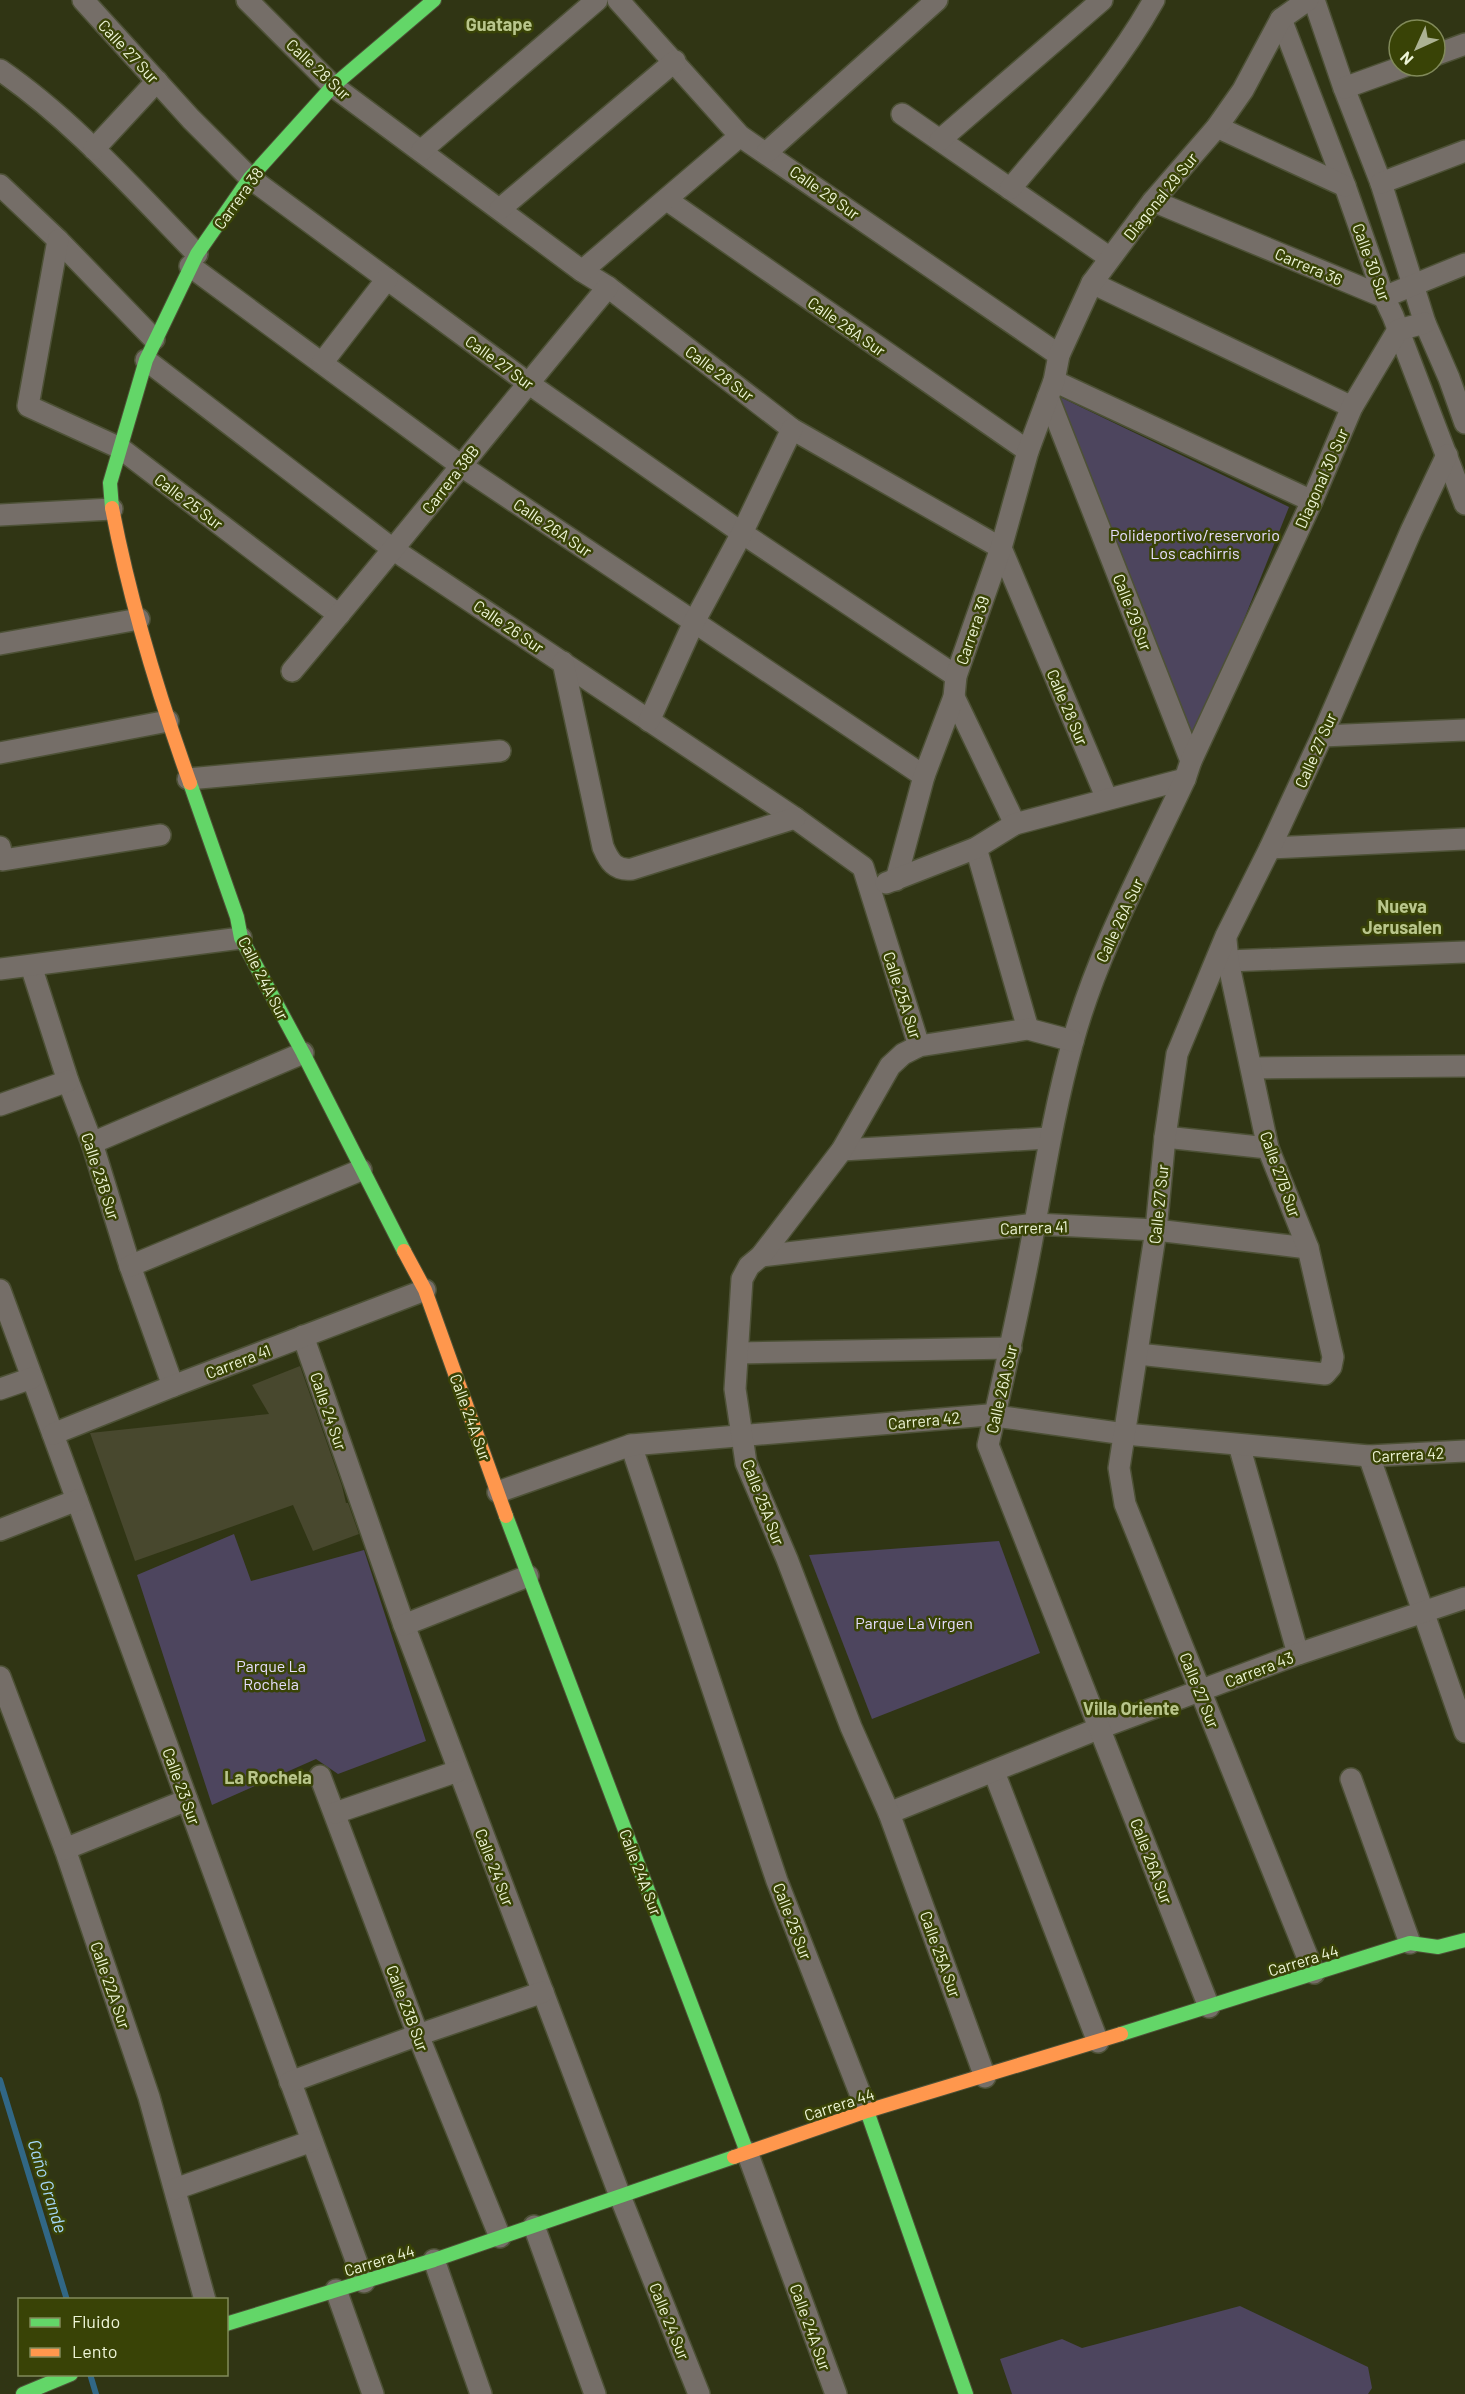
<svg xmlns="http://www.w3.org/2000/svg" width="1465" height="2394" font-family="Barlow,sans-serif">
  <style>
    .green { fill: #4d455e }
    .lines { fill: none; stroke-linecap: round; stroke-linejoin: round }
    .stream { stroke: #316785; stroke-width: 6 }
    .building { fill: #48482e }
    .street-casing { stroke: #4d5136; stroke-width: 24 }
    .fast-casing { stroke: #4d5136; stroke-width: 16 }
    .slow-casing { stroke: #4d5136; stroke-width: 16 }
    .street { stroke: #756e68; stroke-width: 21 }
    .fast { stroke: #63d668; stroke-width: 14 }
    .slow { stroke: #ff974d; stroke-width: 14 }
    .labels { text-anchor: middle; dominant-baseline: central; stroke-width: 5; stroke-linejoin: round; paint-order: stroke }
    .street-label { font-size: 16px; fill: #eef5d7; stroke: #394306 }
    .park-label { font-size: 16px; fill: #e6ddfe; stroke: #394306 }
    .neighbourhood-label { font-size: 18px; font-weight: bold; fill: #b9c68c; stroke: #394306 }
    .water-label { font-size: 18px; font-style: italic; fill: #a6d7f8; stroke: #394306 }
  </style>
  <rect width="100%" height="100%" fill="#303514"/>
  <!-- green -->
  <g class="green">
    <polygon points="1060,397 1289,507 1194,744"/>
    <polygon points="234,1534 251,1581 364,1550 426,1741 338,1774 316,1759 212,1805 137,1575"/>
    <polygon points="999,1541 1040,1653 872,1719 809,1555"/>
    <polygon points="1240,2306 1368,2367 1372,2388 1368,2394 1012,2394 1000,2359 1062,2339 1082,2348"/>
  </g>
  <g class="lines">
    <!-- stream -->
    <g class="stream">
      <polyline points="0,2080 67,2300"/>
      <polyline points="90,2374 96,2394"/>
    </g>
  </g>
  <!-- building -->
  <polygon class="building" points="300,1366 342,1486 346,1503 348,1503 359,1534 313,1551 293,1505 135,1561 90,1433 269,1414 252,1385"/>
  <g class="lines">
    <defs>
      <g id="street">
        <polyline points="83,0 191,119 250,178 528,383 742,533 956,676"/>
        <polyline points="247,0 333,86 582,271 608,287 792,429 1001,548 1107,799"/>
        <polyline points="618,0 740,136 1059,355"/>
        <polyline points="1314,0 1344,88 1381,183 1425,323 1449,378 1465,423"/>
        <polyline points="1281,19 1345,186 1384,297 1393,316 1465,504"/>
        <polyline points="1435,55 1465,44"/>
        <path d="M0 70C74 121 134 190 197 254"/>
        <polyline points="1344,88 1405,66"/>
        <polyline points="902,114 1110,258"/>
        <polyline points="1217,127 1345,186"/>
        <polyline points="940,140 1102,0"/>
        <polyline points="94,149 157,81"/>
        <polyline points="422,150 597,0"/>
        <polyline points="767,152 937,0"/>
        <polyline points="1381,183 1465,151"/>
        <polyline points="0,185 58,240 154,339"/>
        <path d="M1010 189C1061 128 1115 70 1154 0"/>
        <polyline points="667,200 1028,451"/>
        <polyline points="1153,201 1384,297 1465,264"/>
        <polyline points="500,209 675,61"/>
        <polyline points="58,240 28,406 120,448 339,615"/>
        <polyline points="190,266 460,465 924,776"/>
        <polyline points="582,271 740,136"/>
        <polyline points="1092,283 1352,407"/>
        <polyline points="146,360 394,550 795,818 863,867 919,1046"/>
        <polyline points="322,363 387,279"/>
        <polyline points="1054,381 1312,501"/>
        <polyline points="1048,397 1191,761"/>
        <polyline points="0,515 112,509"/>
        <polyline points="0,644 139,619"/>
        <path d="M563 662 603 847C609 861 615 871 632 869L795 818"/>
        <path d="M292 671C399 544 502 414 608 287"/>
        <polyline points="954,697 1015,824"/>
        <polyline points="649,721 694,622 742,533 792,429"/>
        <polyline points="1322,736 1465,730"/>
        <polyline points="0,753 168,721"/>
        <polyline points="188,779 500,751"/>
        <polyline points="0,847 3,860 160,835"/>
        <polyline points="976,848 1028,1029"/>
        <polyline points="1270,848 1465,839"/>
        <polyline points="896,880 924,776 954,697 956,676 1001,548 1028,451 1054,381 1059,355 1092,283 1153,201 1217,127 1243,90 1281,19 1308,0"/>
        <polyline points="886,883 976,848 1015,824 1185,779"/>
        <polyline points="1228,961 1465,952"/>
        <polyline points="31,966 68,1081 92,1143 130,1266 173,1386"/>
        <polyline points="0,969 241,938"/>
        <polyline points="1252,1068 1465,1066"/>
        <polyline points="0,1105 68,1081"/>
        <polyline points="1165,1137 1268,1148"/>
        <polyline points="92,1143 303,1053"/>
        <polyline points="842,1150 1049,1138"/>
        <polyline points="761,1256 1035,1224 1156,1230 1308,1248"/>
        <polyline points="130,1266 361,1170"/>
        <polyline points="0,1290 364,2282"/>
        <polyline points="303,1336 404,1625 620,2196 699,2394"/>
        <polyline points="738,1353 1011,1348"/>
        <polyline points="1138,1354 1325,1374 1331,1367 1333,1357 1308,1248 1268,1148 1228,961 1226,940"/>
        <polyline points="0,1389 32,1378"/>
        <polyline points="53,1434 173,1386 425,1290"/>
        <polyline points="631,1445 777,1881 867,2111"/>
        <polyline points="1239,1445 1298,1654"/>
        <polyline points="1369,1456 1465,1732"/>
        <polyline points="498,1492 631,1445 988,1415 1125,1434 1369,1456 1465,1451"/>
        <polyline points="0,1530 77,1500"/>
        <polyline points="404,1625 528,1576"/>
        <polyline points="0,1677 65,1849 149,2097 205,2300"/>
        <polyline points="994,1772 1098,2042"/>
        <polyline points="320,1776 418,2035 500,2237"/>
        <polyline points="1351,1779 1410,1943"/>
        <polyline points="335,1813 458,1771"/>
        <polyline points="889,1813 1100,1728 1298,1654 1465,1598"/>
        <polyline points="65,1849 187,1800"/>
        <polyline points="1314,1973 1125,1504 1119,1468 1156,1230 1165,1137 1177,1054 1226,936 1270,848 1322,736 1411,531 1447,455"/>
        <path d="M1209 2007 988 1445C1005 1371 1022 1298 1035 1223 1046 1162 1056 1102 1073 1041 1098 950 1145 865 1185 779L1191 761 1312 501 1352 407 1398 330 1425 323"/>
        <polyline points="985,2077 889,1813 851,1727 787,1559 746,1463 735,1389 742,1279 749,1266 761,1256 842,1150 890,1066 903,1054 919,1046 1028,1029 1073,1041"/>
        <polyline points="290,2082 418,2035 543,1992"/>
        <polyline points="747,2152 836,2394"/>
        <polyline points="175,2189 312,2141"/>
        <polyline points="534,2226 595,2394"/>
        <polyline points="434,2260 481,2394"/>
        <polyline points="336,2290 373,2394"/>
      </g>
      <g id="fast">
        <polyline points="112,508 110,483 146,360 197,254 250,178 333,86 434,0"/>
        <polyline points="190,783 237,917 241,938 303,1053 404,1251"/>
        <polyline points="506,1516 747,2152"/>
        <polyline points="1121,2034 1410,1943 1438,1947 1465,1940"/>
        <polyline points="867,2111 966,2394"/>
        <polyline points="226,2324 434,2260 734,2157"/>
        <polyline points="23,2394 71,2374"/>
      </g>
      <g id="slow">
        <path d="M112 508C130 601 158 694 190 783"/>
        <polyline points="404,1251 425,1290 506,1516"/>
        <polyline points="734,2157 867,2111 1121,2034"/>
      </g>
    </defs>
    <!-- street casing -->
    <use href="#street" class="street-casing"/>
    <!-- fast casing -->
    <use href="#fast" class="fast-casing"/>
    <!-- slow casing -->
    <use href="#slow" class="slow-casing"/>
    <!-- street -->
    <use href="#street" class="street"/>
    <!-- fast -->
    <use href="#fast" class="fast"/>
    <!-- slow -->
    <use href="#slow" class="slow"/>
  </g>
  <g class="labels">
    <!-- street labels -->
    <g class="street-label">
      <text transform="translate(129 51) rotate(47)">Calle 27 Sur</text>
      <text transform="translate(319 69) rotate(43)">Calle 28 Sur</text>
      <text transform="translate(825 192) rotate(35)">Calle 29 Sur</text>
      <text transform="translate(1160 196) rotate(-51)">Diagonal 29 Sur</text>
      <text transform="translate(238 198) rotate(-54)">Carrera 38</text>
      <text transform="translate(1372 262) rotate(70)">Calle 30 Sur</text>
      <text transform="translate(1309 266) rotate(23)">Carrera 36</text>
      <text transform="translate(847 326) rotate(35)">Calle 28A Sur</text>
      <text transform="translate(500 362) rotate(36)">Calle 27 Sur</text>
      <text transform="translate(720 373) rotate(37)">Calle 28 Sur</text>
      <text transform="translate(1321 478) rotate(-66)">Diagonal 30 Sur</text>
      <text transform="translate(450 479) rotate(-52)">Carrera 38B</text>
      <text transform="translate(189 501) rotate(37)">Calle 25 Sur</text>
      <text transform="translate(553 527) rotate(34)">Calle 26A Sur</text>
      <text transform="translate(1133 612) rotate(69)">Calle 29 Sur</text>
      <text transform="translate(509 626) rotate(34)">Calle 26 Sur</text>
      <text transform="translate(972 630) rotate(-71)">Carrera 39</text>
      <text transform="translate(1068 707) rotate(67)">Calle 28 Sur</text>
      <text transform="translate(1315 750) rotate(-66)">Calle 27 Sur</text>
      <text transform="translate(1119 920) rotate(-65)">Calle 26A Sur</text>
      <text transform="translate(264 978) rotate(63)">Calle 24A Sur</text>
      <text transform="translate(903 995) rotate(72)">Calle 25A Sur</text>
      <text transform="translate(1281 1174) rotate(70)">Calle 27B Sur</text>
      <text transform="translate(101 1176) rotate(72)">Calle 23B Sur</text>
      <text transform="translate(1158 1204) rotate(-84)">Calle 27 Sur</text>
      <text transform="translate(1034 1227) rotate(-2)">Carrera 41</text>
      <text transform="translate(238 1361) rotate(-21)">Carrera 41</text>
      <text transform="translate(1001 1389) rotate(-77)">Calle 26A Sur</text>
      <text transform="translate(329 1411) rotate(71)">Calle 24 Sur</text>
      <text transform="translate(471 1417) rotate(70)">Calle 24A Sur</text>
      <text transform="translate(924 1420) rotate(-5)">Carrera 42</text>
      <text transform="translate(1408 1454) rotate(-3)">Carrera 42</text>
      <text transform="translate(764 1502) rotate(69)">Calle 25A Sur</text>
      <text transform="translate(1259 1669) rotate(-21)">Carrera 43</text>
      <text transform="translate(1200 1690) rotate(68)">Calle 27 Sur</text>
      <text transform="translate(182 1786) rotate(70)">Calle 23 Sur</text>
      <text transform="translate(1152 1861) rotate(69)">Calle 26A Sur</text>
      <text transform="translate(495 1867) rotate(69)">Calle 24 Sur</text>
      <text transform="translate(641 1872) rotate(69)">Calle 24A Sur</text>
      <text transform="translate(793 1921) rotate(69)">Calle 25 Sur</text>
      <text transform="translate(941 1954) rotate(70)">Calle 25A Sur</text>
      <text transform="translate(1303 1960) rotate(-17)">Carrera 44</text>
      <text transform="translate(111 1985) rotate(71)">Calle 22A Sur</text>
      <text transform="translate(408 2008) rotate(69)">Calle 23B Sur</text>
      <text transform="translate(839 2104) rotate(-18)">Carrera 44</text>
      <text transform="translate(379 2260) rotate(-17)">Carrera 44</text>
      <text transform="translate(670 2321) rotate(68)">Calle 24 Sur</text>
      <text transform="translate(811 2327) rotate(70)">Calle 24A Sur</text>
    </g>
    <!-- park labels -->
    <g class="park-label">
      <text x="1195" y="534">Polideportivo/reservorio<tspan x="1195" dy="18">Los cachirris</tspan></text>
      <text x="914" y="1622">Parque La Virgen</text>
      <text x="271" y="1665">Parque La<tspan x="271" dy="18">Rochela</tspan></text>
    </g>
    <!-- neighbourhood labels -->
    <g class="neighbourhood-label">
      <text x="499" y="24">Guatape</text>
      <text x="1402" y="906">Nueva<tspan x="1402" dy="21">Jerusalen</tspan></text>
      <text x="1131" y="1708">Villa Oriente</text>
      <text x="268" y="1777">La Rochela</text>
    </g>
    <!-- water labels -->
    <g class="water-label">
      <text transform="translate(48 2186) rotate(73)">Caño Grande</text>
    </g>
  </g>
  <!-- legend -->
  <rect x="18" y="2298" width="210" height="78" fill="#394306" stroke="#818a5a" stroke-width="1.5"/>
  <rect x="30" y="2318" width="30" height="9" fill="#63d668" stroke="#818a5a" stroke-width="1.5"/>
  <text x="72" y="2328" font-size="18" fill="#eef5d7">Fluido</text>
  <rect x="30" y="2348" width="30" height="9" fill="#ff974d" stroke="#818a5a" stroke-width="1.5"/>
  <text x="72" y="2358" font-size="18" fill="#eef5d7">Lento</text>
  <!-- north arrow -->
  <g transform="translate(1417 48) rotate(225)"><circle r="28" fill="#394306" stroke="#818a5a" stroke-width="1.5"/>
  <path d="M0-4.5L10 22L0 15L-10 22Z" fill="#acb293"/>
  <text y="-9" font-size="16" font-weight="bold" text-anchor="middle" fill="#eef5d7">N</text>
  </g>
</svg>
